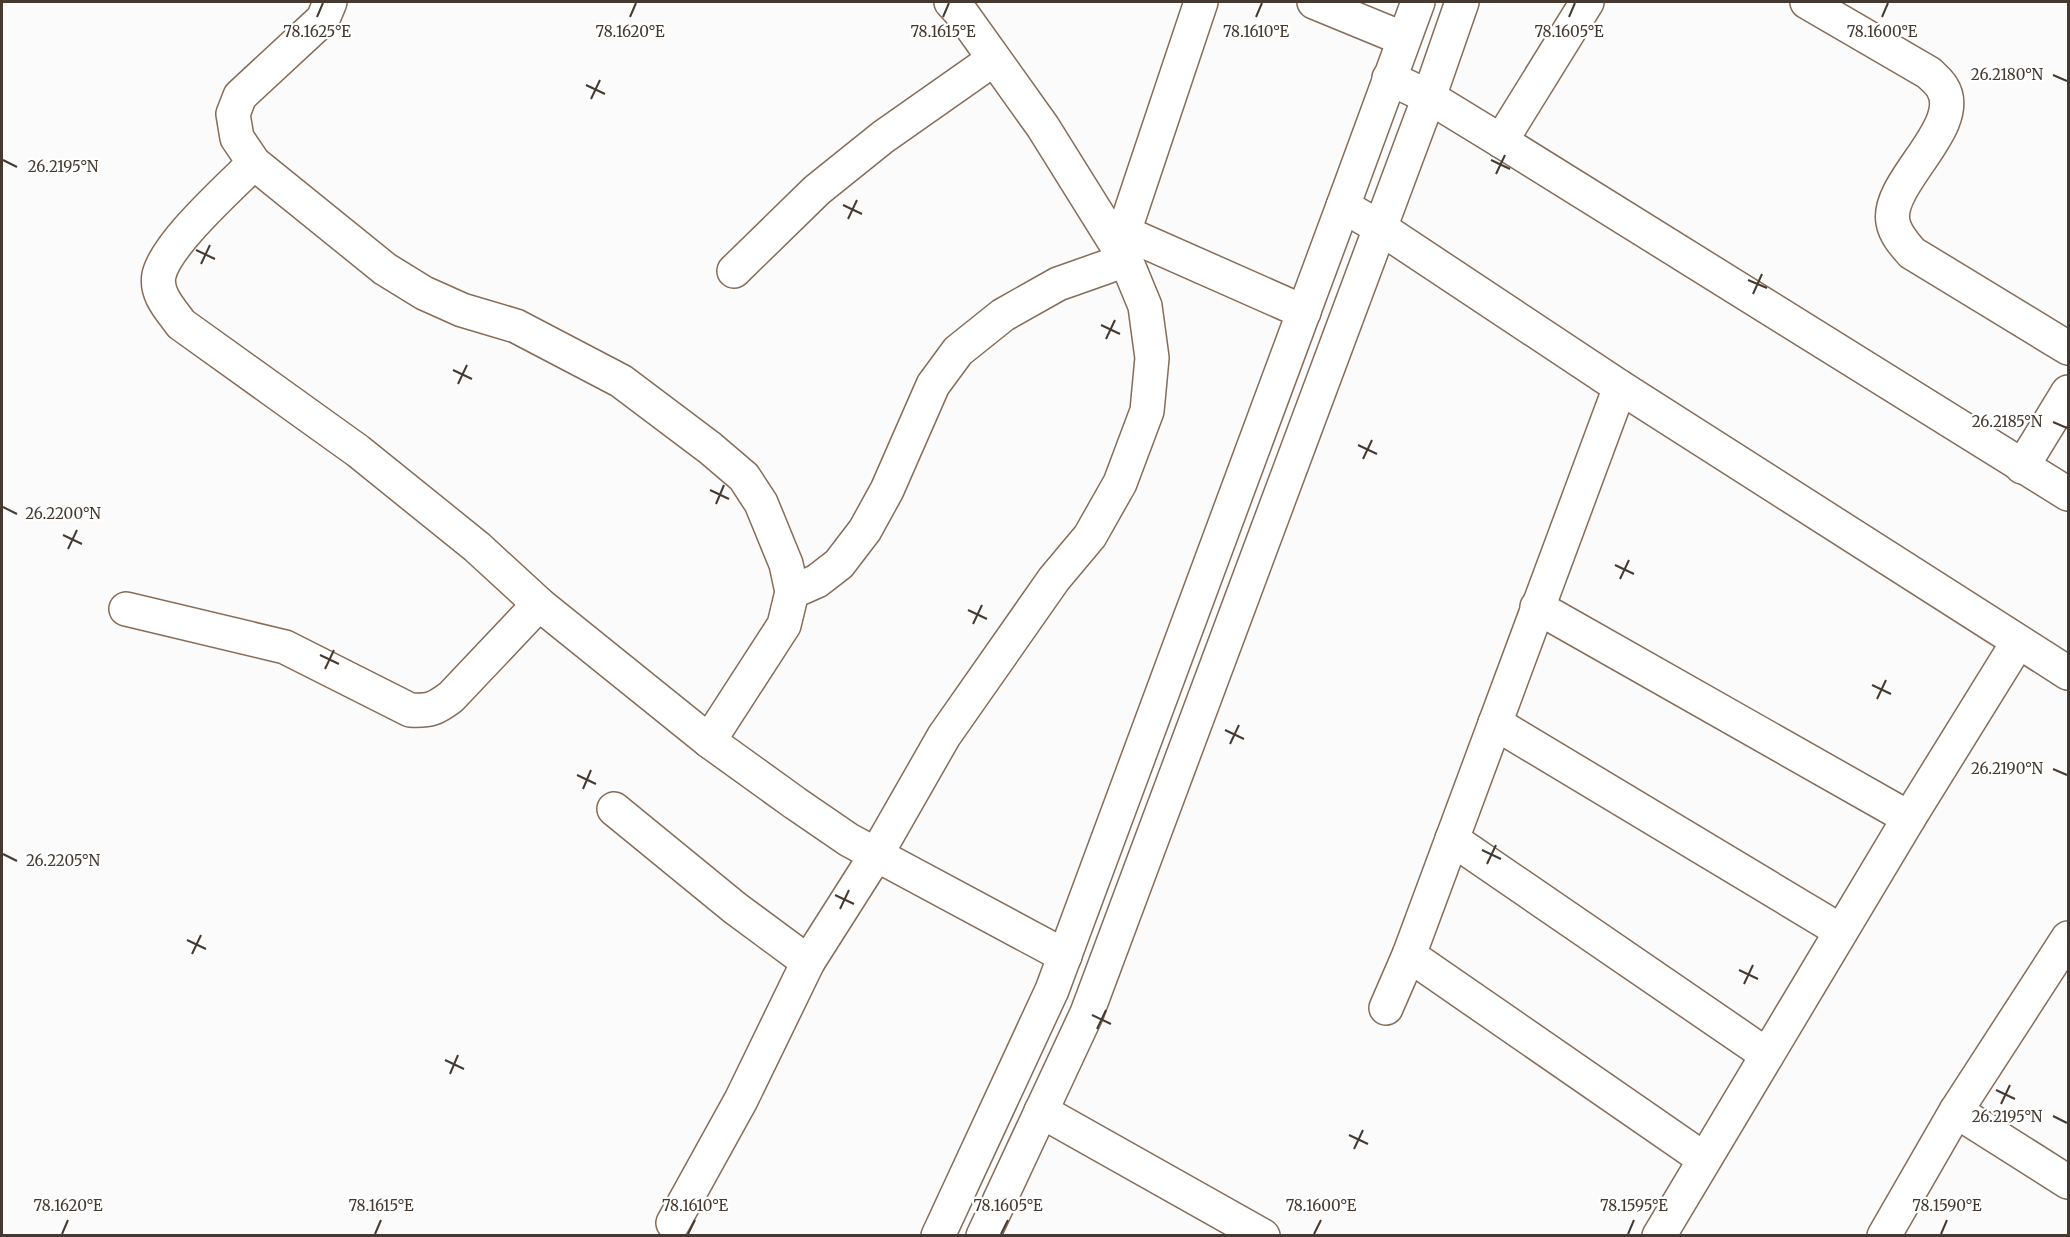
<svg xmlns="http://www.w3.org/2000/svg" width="2070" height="1237" font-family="Merriweather,serif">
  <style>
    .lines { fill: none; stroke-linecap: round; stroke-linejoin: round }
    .street-casing { stroke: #876c57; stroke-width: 36 }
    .secondary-casing { stroke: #876c57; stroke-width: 36 }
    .street { stroke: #fff; stroke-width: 33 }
    .secondary { stroke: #fff; stroke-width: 33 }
    .ticks { fill: none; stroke: #463a30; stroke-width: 2 }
    .ticks-label { font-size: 15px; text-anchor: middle; fill: #463a30; stroke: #fff; stroke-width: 4.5; stroke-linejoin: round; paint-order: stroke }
  </style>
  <rect width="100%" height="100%" fill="#fbfbfb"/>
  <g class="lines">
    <defs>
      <g id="street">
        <polyline points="330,2 323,19 240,96 233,114 237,138 254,163 385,269 424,293 462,310 516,326 621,381 710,448 744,477 761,503 786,564 792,592 784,625 709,741"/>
        <polyline points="1314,2 1404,39"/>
        <path d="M1807 2 1929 73C1933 77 1939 82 1942 87 1967 126 1885 183 1893 222 1895 234 1904 244 1912 253L2068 348"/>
        <polyline points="1389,78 1429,97 1501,141 2068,494"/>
        <polyline points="1501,141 1587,2"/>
        <path d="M254 163C230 187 166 244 159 275 155 294 171 310 181 324L358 451 477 547 539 604 709 741 795 803 849 840 1065 956"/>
        <polyline points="1343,206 1379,227 1620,387 2068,673"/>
        <polyline points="1105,224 1304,312"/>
        <polyline points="1124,232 1201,2"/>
        <polyline points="734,271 817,190 883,137 994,59"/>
        <polyline points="2022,467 2068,392"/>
        <polyline points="792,592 817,581 839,564 865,530 887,490 933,385 958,351 1003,315 1058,284 1126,260"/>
        <polyline points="1537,607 1909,818"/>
        <path d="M126 609 285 647 410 710C430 711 435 709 451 697L539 604"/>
        <polyline points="1495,723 1841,931"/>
        <polyline points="614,809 735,908 808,962"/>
        <polyline points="1452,839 1767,1055"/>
        <polyline points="1409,955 1704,1159"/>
        <polyline points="1386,1008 1409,955 1620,387"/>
        <polyline points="1041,1111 1263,1236"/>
        <polyline points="1956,1111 2068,1182"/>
        <polyline points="673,1223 741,1100 808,962 876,855 944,736 1054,579 1090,536 1120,483 1147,411 1152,358 1145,306 1126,260 1043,127 963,15 951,2"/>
        <polyline points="1659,1236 1909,818 2018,642"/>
        <polyline points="1884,1236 1956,1111 2068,938"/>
      </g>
      <g id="secondary">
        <polyline points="938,1236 1052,990 1343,206 1418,2"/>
        <polyline points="983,1236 1087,1013 1429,97 1462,2"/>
      </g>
    </defs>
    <!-- street casing -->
    <use href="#street" class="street-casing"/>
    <!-- secondary casing -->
    <use href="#secondary" class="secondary-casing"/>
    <!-- street -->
    <use href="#street" class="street"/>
    <!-- secondary -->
    <use href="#secondary" class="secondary"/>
  </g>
  <!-- ticks -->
  <path class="ticks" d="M317 17 323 3M630 17 636 3M943 17 949 3M1256 17 1262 3M1569 17 1575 3M1882 17 1888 3M2053 75 2067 81M586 85 605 94M591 99 600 80M3 160 17 167M1491 160 1510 169M1496 174 1505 155M843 205 862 214M848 219 857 200M196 250 215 259M201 264 210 245M1748 280 1767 288M1753 294 1762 274M1101 325 1120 334M1106 339 1115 320M453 370 472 379M458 384 467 365M2053 422 2067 428M1358 445 1377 454M1363 459 1372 440M710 490 729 499M716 504 724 485M3 507 17 514M63 535 82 544M68 549 77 530M1615 565 1634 574M1620 579 1629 560M968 610 987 619M973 624 982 605M320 655 339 664M325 669 334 650M1872 685 1891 694M1877 699 1886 680M1225 730 1244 739M1230 744 1239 725M2053 769 2067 775M577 775 596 784M583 789 591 770M1482 850 1501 859M3 854 17 861M1487 864 1496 845M835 895 854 904M840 909 849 890M187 940 206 949M192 954 201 935M1739 970 1758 979M1744 984 1753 965M1092 1015 1111 1024M1097 1029 1106 1010M445 1060 464 1069M450 1074 458 1055M1996 1090 2015 1099M2001 1104 2010 1085M2053 1116 2067 1123M1349 1135 1368 1144M1354 1149 1363 1130M62 1234 68 1220M375 1234 381 1220M688 1234 695 1220M1001 1234 1008 1220M1314 1234 1321 1220M1628 1234 1634 1220M1941 1234 1947 1220"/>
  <g class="ticks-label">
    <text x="317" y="37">78.1625°E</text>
    <text x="630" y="37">78.1620°E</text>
    <text x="943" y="37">78.1615°E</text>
    <text x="1256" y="37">78.1610°E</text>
    <text x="1569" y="37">78.1605°E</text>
    <text x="1882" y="37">78.1600°E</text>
    <text x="2007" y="80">26.2180°N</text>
    <text x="63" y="172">26.2195°N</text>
    <text x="2007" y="427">26.2185°N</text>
    <text x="63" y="519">26.2200°N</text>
    <text x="2007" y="774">26.2190°N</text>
    <text x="63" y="866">26.2205°N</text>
    <text x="2007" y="1122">26.2195°N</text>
    <text x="68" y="1211">78.1620°E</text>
    <text x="381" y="1211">78.1615°E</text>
    <text x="695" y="1211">78.1610°E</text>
    <text x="1008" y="1211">78.1605°E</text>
    <text x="1321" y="1211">78.1600°E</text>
    <text x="1634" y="1211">78.1595°E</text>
    <text x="1947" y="1211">78.1590°E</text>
  </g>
  <!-- border -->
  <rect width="2070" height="1237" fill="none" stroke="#463a30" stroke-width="6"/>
</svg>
